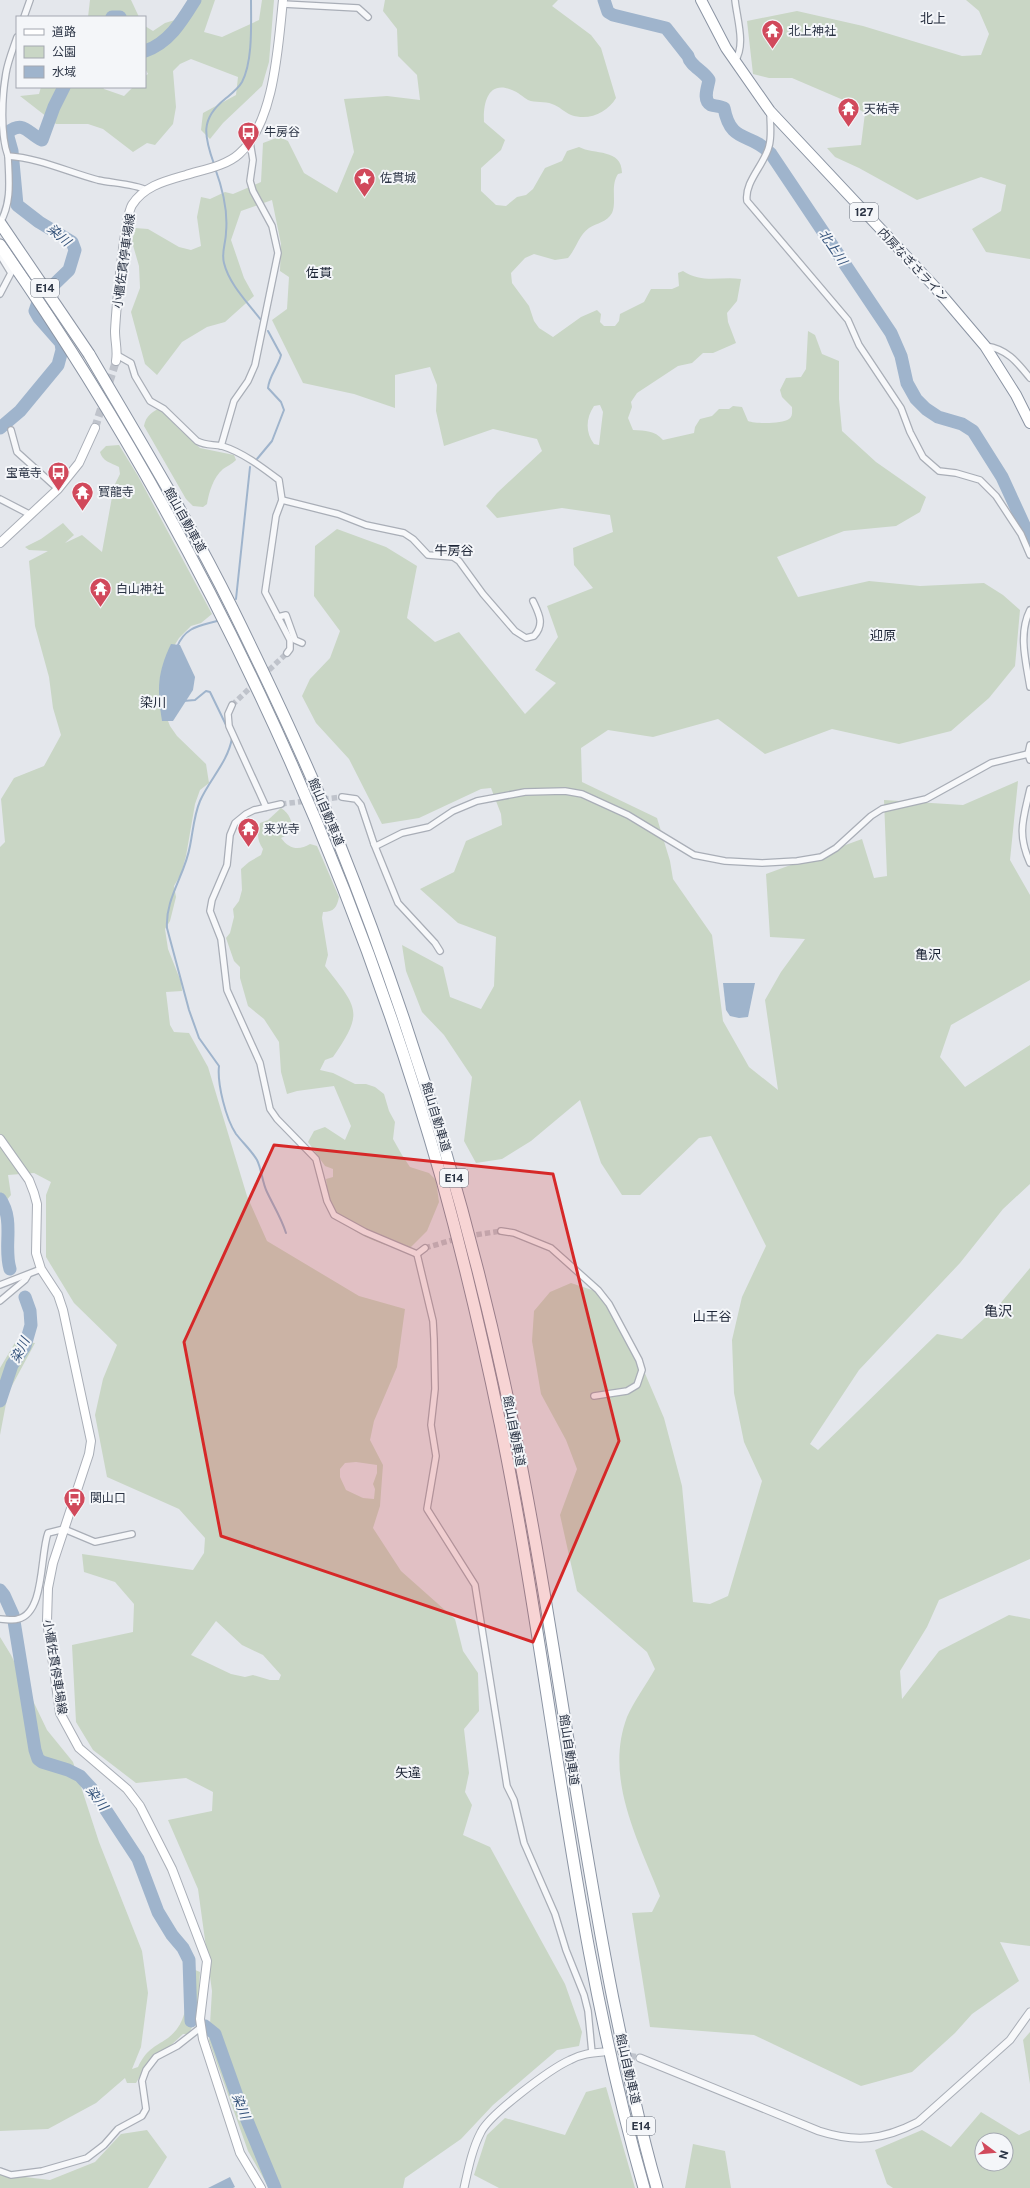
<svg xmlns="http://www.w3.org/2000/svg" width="1030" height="2188" font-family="'Public Sans','Noto Sans JP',sans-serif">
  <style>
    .green { fill: #c9d6c5; fill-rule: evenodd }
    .water { fill: #9fb4cc }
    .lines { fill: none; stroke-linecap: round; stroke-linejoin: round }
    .stream { stroke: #9fb4cc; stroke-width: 2 }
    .river { stroke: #9fb4cc; stroke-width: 13 }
    .minor-tunnel { stroke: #bfc3cb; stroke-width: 5.5; stroke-dasharray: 5.5 3; stroke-linecap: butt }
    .tertiary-tunnel { stroke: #bfc3cb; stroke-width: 7; stroke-dasharray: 7 3.5; stroke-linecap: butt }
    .secondary-tunnel { stroke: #bfc3cb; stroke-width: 8; stroke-dasharray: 8 4; stroke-linecap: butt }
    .minor-casing { stroke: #a9aeb7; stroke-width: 8 }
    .tertiary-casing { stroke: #a9aeb7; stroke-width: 9 }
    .secondary-casing { stroke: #a9aeb7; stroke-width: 10 }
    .trunk-casing { stroke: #8b94a3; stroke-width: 12 }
    .motorway-casing { stroke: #8b94a3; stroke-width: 13 }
    .minor { stroke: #f7f8fa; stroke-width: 5.5 }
    .tertiary { stroke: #f7f8fa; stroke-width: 7 }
    .secondary { stroke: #fff; stroke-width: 8 }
    .trunk { stroke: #fff; stroke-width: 10 }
    .motorway { stroke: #fff; stroke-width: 11 }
    .motorway-bridge-casing { stroke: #8b94a3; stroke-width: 13; stroke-linecap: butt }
    .motorway-bridge { stroke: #fff; stroke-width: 11 }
    .marked { fill: #d62828; fill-opacity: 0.2; stroke: #d62828; stroke-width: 3; stroke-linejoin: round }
    .labels { text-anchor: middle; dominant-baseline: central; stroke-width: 4; stroke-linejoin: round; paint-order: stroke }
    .shield { fill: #f4f6f9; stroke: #676e7b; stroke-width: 1 }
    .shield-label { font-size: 11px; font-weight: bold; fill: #2b3445 }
    .poi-label { font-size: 12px; fill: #2b3445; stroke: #f4f6f9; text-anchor: start }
    .street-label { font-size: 12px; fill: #2b3445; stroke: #f4f6f9 }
    .neighbourhood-label { font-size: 13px; fill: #1d2536; stroke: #f4f6f9 }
    .water-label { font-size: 13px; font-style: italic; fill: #34527a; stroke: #f4f6f9 }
    .quarter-label { font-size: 14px; fill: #1d2536; stroke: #f4f6f9 }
  </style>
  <rect width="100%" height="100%" fill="#e4e7ec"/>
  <!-- green -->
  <g class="green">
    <polygon points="90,0 131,0 139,17 88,17"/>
    <polygon points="194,0 215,0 204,32 222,37 259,20 262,0 274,0 269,62 262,86 223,123 210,139 201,130 203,113 236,95 238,77 191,59 180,64 173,71 176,107 173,124 155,145 147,143 133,152 103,129 88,124 56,124 20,96 39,94 41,87 103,87 104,89 124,96 133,87 145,87 145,76 148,74 145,68 145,26 153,31 165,23 192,15"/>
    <path d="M385 0H558L552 6 591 35 601 48 616 98C607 113 589 121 571 115 564 112 559 106 552 104 545 101 535 103 528 100 523 97 518 92 512 90 488 80 483 103 484 122L505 140 501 150 481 168V191L496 205 506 206 517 197 526 195 533 189 545 168 562 161 567 151 579 147C594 155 622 148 622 173L618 174C610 186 617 202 612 213 607 222 597 223 589 228 579 235 576 249 568 258L555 260 534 254 525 258 511 273 512 283 529 306 534 321 539 328 553 337 581 317 597 310 601 314 600 322 604 326H615L619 321 620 314 644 302 651 289H672L679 286 678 273 683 271C703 284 720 276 741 279L737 301 727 313 728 322 736 343 713 353H703L692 363 678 366 637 393 631 402 632 407 628 418 633 430C646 431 654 430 663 440L694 433 695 427 700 419 712 416 719 409H729L733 406 742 407 748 421C756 424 782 424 789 419 793 416 792 412 792 407L782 397 780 390 786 378 801 377 806 369 808 331 815 335 822 354 839 361V399L842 431 876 462 926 497 920 512 896 526 844 531 777 557 798 597 869 581 920 586 984 583 1003 595 1020 610 1015 666 989 698 951 731 899 744 832 729 765 754 718 719 653 737 608 730 581 748 582 782 657 818 670 861 673 879 712 935 723 1021 749 1067 778 1090 765 1000 781 972 805 939 770 937 766 874 862 839 874 878 887 876 884 800 963 805 1018 781 1010 860 1030 895V980L951 1025 940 1057 965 1087 1030 1045V1184L1003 1209 960 1263 859 1370 810 1444 818 1450 937 1334 962 1339 999 1305 1030 1268V1559L939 1600 927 1627 900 1671 902 1699 939 1651 1009 1615 1030 1619V1946L1000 1942 1019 1981 972 2014 955 2033 912 2072 861 2086 754 2035 650 2027 632 1913 652 1912 660 1896C638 1840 604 1778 627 1717 634 1701 646 1685 655 1669L647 1652 577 1591 560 1515 577 1469 566 1440 541 1394 532 1341 534 1311 550 1292 571 1283 601 1293 626 1329 664 1418 682 1486 693 1602 710 1604 728 1596 762 1481 744 1442 734 1393 732 1340 742 1297 766 1246 711 1136 699 1138 640 1195H622L601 1163 580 1100 531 1141 502 1159 476 1163 464 1141 472 1077 444 1035 422 1012 406 971 402 945 443 967 450 997 481 1009 494 986 496 937 458 923 420 889 454 872 466 841 502 825 501 814 491 788 481 789 419 818 382 824 349 759 316 723 302 696 310 679 330 658 340 631 314 596 315 546 337 529 386 547 417 566 407 618 435 642 459 632 525 714 556 683 535 670 558 637 547 606 593 588 574 565 573 548 613 532 610 515 562 508 497 518 486 506 497 493 542 451 537 439 493 429 444 446 436 411 437 385 430 367 395 375V408L354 394 303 383 272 320 287 309 289 277 280 271 281 244 272 200 241 211 231 240 244 278 254 296 225 322 207 327 182 342 157 375 145 364 131 312 140 288 139 266 132 242 135 228 148 229 179 247 191 250 201 246 197 217 201 197 210 199 225 192 233 194 261 182 263 143 279 137 288 141 304 173 337 193 354 152 344 99 387 96 420 100 417 75 398 56 397 29 383 11ZM600 405 603 412 599 445 594 444C585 432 586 418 594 406Z"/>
    <polygon points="966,0 1030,0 1030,259 986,252 972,229 1001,211 1006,185 981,177 917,200 859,168 835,157 827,148 861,145 865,113 841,99 792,78 769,78 753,74 747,21 797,11 863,26 962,56 981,55 989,34 979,11"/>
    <path d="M161 407 176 426 200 448 234 455 236 460C232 464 227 466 223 469 213 478 209 492 207 504L203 507 193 506 186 499 144 426C146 415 153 412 161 407Z"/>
    <path d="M119 445 138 476 212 614 201 623 191 626 179 638 171 651 166 716 170 726 177 736 206 764 209 783 200 790 195 804 186 856 181 874 174 886 176 897 170 921 165 929 168 949 181 982 182 991 166 992 170 1025 174 1032 189 1033 208 1067 247 1196 267 1241 359 1296 405 1309 397 1367 374 1421 370 1440 383 1465 380 1506 373 1528 401 1571 455 1619 463 1651 478 1673 479 1711 464 1729 469 1773 465 1792 472 1805 463 1835 490 1847 565 1984 582 2032 579 2046 557 2050 493 2105 461 2139 405 2178 403 2188H269L248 2151 209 2041 212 1991 198 1889 168 1820 212 1811 213 1792 186 1778 136 1783 93 1750 76 1722 72 1645 133 1632 134 1604 115 1582 84 1572 82 1554 193 1570 204 1553 205 1538 179 1509 107 1477 95 1415 103 1379 117 1345 74 1303 46 1257V1195L51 1182 34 1173 8 1175 11 1195 0 1208V847L5 842 1 799 14 778 44 766 61 735 53 708 49 677 35 626 29 561 48 551 29 550 25 547 41 539 63 523 74 535 65 543 82 535 102 552 114 486 120 474 119 467C111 463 102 461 100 452L106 446ZM356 1462 377 1465V1473L373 1484 375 1489 374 1499 363 1498 346 1490 340 1477V1469L345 1463ZM216 1621 242 1645 263 1655 281 1675 279 1680H270L253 1675 245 1677 231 1674 191 1655Z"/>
    <path d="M281 808C290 814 292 821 293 832L281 838C289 849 299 851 310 844L317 846 339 897C337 907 334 912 323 912L322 918 328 955 325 966C357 1008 365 1011 333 1057L325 1060 320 1070 333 1073 355 1084H366L375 1087 384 1094 389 1111 395 1122 393 1139 402 1155 410 1167 429 1173 436 1180 439 1202 427 1231 407 1251C376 1243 341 1232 330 1200 327 1194 327 1185 326 1179L333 1177V1169L325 1166 308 1142 314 1131 325 1127 345 1140 351 1126 334 1086 297 1091 287 1094 281 1072 279 1042 264 1019 248 1006 240 978V967L234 961 226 938 230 933 234 917 233 909 239 901 242 890 241 869 249 862 261 855 263 849C257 840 257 834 260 823L268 820Z"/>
    <polygon points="16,1341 35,1343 8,1393 0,1435 0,1368"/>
    <path d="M0 1637 11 1655 47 1730 73 1762 99 1842 142 1951 148 1993 141 2047 132 2069 138 2067C147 2049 153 2048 168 2038 190 2021 187 1995 186 1971L193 1969 200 1972 197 2015 189 2034H183L168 2048 158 2052 150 2059 136 2083H127L125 2078 96 2103 48 2129 0 2131Z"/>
    <polygon points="1030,2032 1030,2084 1023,2040"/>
    <polygon points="606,2087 635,2188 499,2188 474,2175 487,2135 505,2118 565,2135 586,2092"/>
    <path d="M981 2112 1019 2135 1030 2130V2188H893L887 2184 875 2150 922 2130 951 2147ZM982 2140H1006V2164H982Z"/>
    <polygon points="147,2130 167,2157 148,2188 0,2188 0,2174 50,2180 95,2162 121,2134"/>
    <polygon points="693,2144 725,2151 731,2188 685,2188"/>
  </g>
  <!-- water -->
  <g class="water">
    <path d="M171 644 180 645 195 677 193 690 173 721H162C157 690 157 673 171 644Z"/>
    <polygon points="723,983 755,983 748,1017 739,1018 730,1016 726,1010"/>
    <polygon points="230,2177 235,2187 233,2188 208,2188"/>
  </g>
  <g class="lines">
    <!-- stream -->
    <g class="stream">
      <path d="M214 164C204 136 200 119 225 99 231 94 238 89 242 82 253 61 251 24 251 0"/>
      <path d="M215 168C222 187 228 212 226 232 226 243 221 252 224 263 229 284 248 303 261 320"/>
      <path d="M257 459 272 441 284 410 281 402 268 388C269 376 278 367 281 355L268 331"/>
      <polyline points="236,599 250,467"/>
      <path d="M177 647C185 627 199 626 217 621"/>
      <polyline points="183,701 195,700 206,691 210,692 227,727"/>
      <path d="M232 738C228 762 209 780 200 801 194 815 193 831 190 846 185 875 165 899 167 928L189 1010 199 1038 219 1066C217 1084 226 1119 236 1134 243 1143 251 1150 257 1160 262 1170 262 1182 267 1192 274 1207 281 1217 286 1233"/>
    </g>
    <!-- river -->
    <g class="river">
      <path d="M604 0 608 12 613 15 666 28 688 56C690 66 704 71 709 80 708 87 702 100 711 105 715 106 720 106 724 108 731 145 750 131 771 154L891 333 901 356 907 383 916 399 926 409 938 417 962 424 973 431 1002 477 1030 538"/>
      <polyline points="112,17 120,17"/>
      <path d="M145 51C169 43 182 21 195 0"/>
      <path d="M0 428 20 411 58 365 62 350 61 343 39 318 35 311 39 299 69 270 75 250 72 242 39 222 17 205 12 151 7 133C24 119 28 134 42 140L54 107 64 87"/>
      <path d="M0 1199C15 1221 3 1246 10 1269"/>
      <polyline points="0,1401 12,1365 25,1346 31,1325 30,1311 25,1297"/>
      <polyline points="0,1590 4,1595 13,1615 35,1750 38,1759 42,1762 68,1770 80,1776 92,1789 138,1859 158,1912 172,1935 183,1948 189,1960 191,2021"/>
      <polyline points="205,2026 215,2034 237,2096 275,2188"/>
    </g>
    <!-- minor-tunnel -->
    <g class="minor-tunnel">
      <polyline points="232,705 287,653"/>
      <polyline points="281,804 342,797"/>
      <polyline points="468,1236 501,1231"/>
      <polyline points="425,1248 459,1238"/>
    </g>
    <!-- tertiary-tunnel -->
    <polyline class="tertiary-tunnel" points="608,2053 640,2058"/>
    <!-- secondary-tunnel -->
    <polyline class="secondary-tunnel" points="95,428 116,361"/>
    <defs>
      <g id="minor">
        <path d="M735 0C737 19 746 45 735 61"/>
        <polyline points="283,4 358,8 368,17"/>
        <polyline points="24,17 30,0"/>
        <path d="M17 37C13 49 8 61 6 73 2 96 0 134 8 156 39 158 68 172 98 180 111 183 135 184 146 190"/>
        <path d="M770 112C770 123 772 136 769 146 765 164 744 182 747 201L848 320 859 345 901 408 910 432 923 457 939 471 956 473 980 480 996 496 1021 534 1030 555"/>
        <path d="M0 223C12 202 9 180 8 156"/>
        <polyline points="0,255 11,273 0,294"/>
        <path d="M986 346C1007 349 1017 362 1030 378"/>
        <path d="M117 355 131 363 135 376 150 401 164 409 197 441C206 446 213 444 222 446 242 452 262 467 279 480L282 500 276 516 265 592 290 640V649L287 653"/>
        <polyline points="11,430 17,452 58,489"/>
        <polyline points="221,446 234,401 248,381 255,365 278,253 272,226 253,191 250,181 253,160 250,142"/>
        <polyline points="0,499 29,514"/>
        <path d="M282 500 338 514 366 525 404 533 413 539 428 555 453 557 459 561 483 594 515 631 526 638 534 636C545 624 539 614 533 601"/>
        <path d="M1030 610C1018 634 1026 662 1030 687"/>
        <polyline points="278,617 286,615 295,640 302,643"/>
        <polyline points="232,705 228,714 229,726 266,807"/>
        <polyline points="1030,745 1028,754 1030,760"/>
        <path d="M1030 789C1023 820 1017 833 1030 863"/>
        <polyline points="342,797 356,799 361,805 374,844 376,846 402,833 429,827 453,811 477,801 525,792 565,791 582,794 628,815 694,855 725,861 762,863 797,861 821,857 836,848 871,816 882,809 926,799 991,763 1028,754"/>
        <polyline points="281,804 254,810 246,814 235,823 230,835 227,865 212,900 210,911 221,939 227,990 260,1063 270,1109 277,1119 316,1159 327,1201 334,1215 365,1232 417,1254"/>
        <polyline points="374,844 398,903 435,943 440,951"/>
        <polyline points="501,1231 514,1233 551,1248 598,1290 609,1304 639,1360 642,1370 637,1385 627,1391 594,1396"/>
        <polyline points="417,1254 433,1321 434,1339 435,1389 431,1425 436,1456 427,1509 475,1585 507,1786 514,1800 524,1843 555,1914 566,1950 584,1995 588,2011 592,2053"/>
        <polyline points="417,1254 425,1248"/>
        <polyline points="0,1285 41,1269"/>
        <polyline points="0,1301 25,1280 28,1275"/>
        <path d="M0 1619C6 1619 13 1621 18 1619 45 1613 40 1554 48 1533L64 1529 95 1542 132 1534"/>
        <polyline points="0,2171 11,2175 42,2171 87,2158 104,2145 118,2129 142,2116 146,2109 142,2081 146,2070 156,2057 177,2046 200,2028"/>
      </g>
      <g id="tertiary">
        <path d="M640 2058 819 2131C856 2143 883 2140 918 2122L1010 2040 1030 2012"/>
        <path d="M464 2188C468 2170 472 2149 481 2132 490 2114 550 2069 570 2060 581 2054 591 2053 603 2052"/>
      </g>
      <g id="secondary">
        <path d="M116 361C118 351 115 342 115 331 116 312 124 219 132 205 144 186 165 181 186 175 202 170 226 166 239 154 275 122 278 45 283 0"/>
        <polyline points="0,543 58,489 79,463 95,428"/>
        <polyline points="0,1139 29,1180 34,1193 37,1204 36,1253 41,1269 58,1295 63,1310 91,1441 89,1454 53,1563 48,1588 47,1621 60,1713 79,1748 127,1789 140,1806 172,1869 207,1961 200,2019 203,2039 240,2153 261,2188"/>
      </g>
      <polyline id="trunk" points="701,0 726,48 770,111 934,286 985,346 1016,395 1030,423"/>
      <g id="motorway">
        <path d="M0 245C197 526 348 850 442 1180 464 1260 483 1341 500 1423 552 1677 572 1938 644 2188"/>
        <path d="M89 354C138 438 189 521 232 608 269 683 306 760 337 838 413 1028 472 1223 513 1424 552 1614 575 1808 613 1999 626 2062 639 2126 657 2188"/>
      </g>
    </defs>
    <!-- minor casing -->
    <use href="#minor" class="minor-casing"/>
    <!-- tertiary casing -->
    <use href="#tertiary" class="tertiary-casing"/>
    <!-- secondary casing -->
    <use href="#secondary" class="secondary-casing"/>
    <!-- trunk casing -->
    <use href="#trunk" class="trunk-casing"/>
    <!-- motorway casing -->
    <use href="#motorway" class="motorway-casing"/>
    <!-- minor -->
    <use href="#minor" class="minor"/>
    <!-- tertiary -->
    <use href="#tertiary" class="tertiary"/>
    <!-- secondary -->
    <use href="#secondary" class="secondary"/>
    <!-- trunk -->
    <use href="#trunk" class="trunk"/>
    <!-- motorway -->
    <use href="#motorway" class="motorway"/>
    <defs>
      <polyline id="motorway-bridge" points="0,223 89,354"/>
    </defs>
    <!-- motorway-bridge casing -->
    <use href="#motorway-bridge" class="motorway-bridge-casing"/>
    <!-- motorway-bridge -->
    <use href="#motorway-bridge" class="motorway-bridge"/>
  </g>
  <!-- marked area -->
  <path class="marked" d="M274 1145 553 1174 619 1441 533 1642 221 1536 184 1342Z"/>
  <!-- icons -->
  <defs>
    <symbol id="temple-pin" viewBox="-11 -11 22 30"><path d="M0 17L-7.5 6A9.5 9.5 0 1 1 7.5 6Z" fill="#d1495b" stroke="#f4f6f9"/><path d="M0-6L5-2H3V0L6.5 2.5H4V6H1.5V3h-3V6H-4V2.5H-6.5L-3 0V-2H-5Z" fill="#fff"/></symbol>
    <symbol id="bus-pin" viewBox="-11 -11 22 30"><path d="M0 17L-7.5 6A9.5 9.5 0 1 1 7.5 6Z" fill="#d1495b" stroke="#f4f6f9"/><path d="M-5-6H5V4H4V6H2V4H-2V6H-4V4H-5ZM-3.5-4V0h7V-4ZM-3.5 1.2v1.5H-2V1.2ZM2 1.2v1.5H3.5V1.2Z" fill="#fff"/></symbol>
    <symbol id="sight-pin" viewBox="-11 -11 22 30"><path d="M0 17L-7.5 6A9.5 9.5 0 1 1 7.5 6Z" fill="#d1495b" stroke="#f4f6f9"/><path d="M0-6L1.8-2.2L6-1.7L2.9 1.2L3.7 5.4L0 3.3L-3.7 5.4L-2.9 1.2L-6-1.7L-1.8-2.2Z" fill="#fff"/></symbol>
  </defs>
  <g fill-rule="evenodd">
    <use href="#temple-pin" x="760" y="18" width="25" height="34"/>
    <use href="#temple-pin" x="836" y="96" width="25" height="34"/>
    <use href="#bus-pin" x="236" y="120" width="25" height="34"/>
    <use href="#sight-pin" x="352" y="166" width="25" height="34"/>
    <use href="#bus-pin" x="46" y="460" width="25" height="34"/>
    <use href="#temple-pin" x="70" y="480" width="25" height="34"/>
    <use href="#temple-pin" x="88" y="576" width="25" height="34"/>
    <use href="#temple-pin" x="236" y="816" width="25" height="34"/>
    <use href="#bus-pin" x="62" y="1486" width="25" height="34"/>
  </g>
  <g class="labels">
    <!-- shield labels -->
    <g class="shield">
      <rect x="850" y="203" width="28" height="18" rx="3"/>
      <rect x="31" y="279" width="28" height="18" rx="3"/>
      <rect x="440" y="1169" width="28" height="18" rx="3"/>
      <rect x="627" y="2117" width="28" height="18" rx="3"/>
    </g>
    <g class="shield-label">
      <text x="864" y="212">127</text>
      <text x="45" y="288">E14</text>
      <text x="454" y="1178">E14</text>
      <text x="641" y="2126">E14</text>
    </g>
    <!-- poi labels -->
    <g class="poi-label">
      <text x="788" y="31">北上神社</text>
      <text x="864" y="109">天祐寺</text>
      <text x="264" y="132">牛房谷</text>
      <text x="380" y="178">佐貫城</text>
      <text x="42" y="473" text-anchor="end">宝竜寺</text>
      <text x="98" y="492">寳龍寺</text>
      <text x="116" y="589">白山神社</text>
      <text x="264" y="829">来光寺</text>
      <text x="90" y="1498">関山口</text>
    </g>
    <!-- street labels -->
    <g class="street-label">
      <text transform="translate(124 261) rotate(-82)">小櫃佐貫停車場線</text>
      <text transform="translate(913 265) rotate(47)">内房なぎさライン</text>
      <text transform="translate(185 520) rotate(61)">館山自動車道</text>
      <text transform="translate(326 812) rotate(67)">館山自動車道</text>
      <text transform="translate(436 1117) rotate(73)">館山自動車道</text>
      <text transform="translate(514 1431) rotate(79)">館山自動車道</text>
      <text transform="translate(55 1667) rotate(81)">小櫃佐貫停車場線</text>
      <text transform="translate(569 1750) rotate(81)">館山自動車道</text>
      <text transform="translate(628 2069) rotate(77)">館山自動車道</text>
    </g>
    <!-- neighbourhood labels -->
    <g class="neighbourhood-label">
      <text x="933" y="18">北上</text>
      <text x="319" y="272">佐貫</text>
      <text x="454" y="550">牛房谷</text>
      <text x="883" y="635">迎原</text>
      <text x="153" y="702">染川</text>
      <text x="928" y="954">亀沢</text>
      <text x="712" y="1316">山王谷</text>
      <text x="408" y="1772">矢違</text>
    </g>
    <!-- water labels -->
    <g class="water-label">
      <text transform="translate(59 235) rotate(40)">染川</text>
      <text transform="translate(833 247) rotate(56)">北上川</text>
      <text transform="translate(20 1350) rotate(-64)">染川</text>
      <text transform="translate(97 1798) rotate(53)">染川</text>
      <text transform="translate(241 2106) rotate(68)">染川</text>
    </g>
    <!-- quarter labels -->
    <g class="quarter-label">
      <text x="998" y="1311">亀沢</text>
    </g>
  </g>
  <!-- legend -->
  <rect x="16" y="16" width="130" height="72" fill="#f4f6f9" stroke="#a4a8b1"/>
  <rect x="24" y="29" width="20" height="6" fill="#ffffff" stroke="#a4a8b1"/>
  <text x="52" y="36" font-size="12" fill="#2b3445">道路</text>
  <rect x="24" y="46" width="20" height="12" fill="#c9d6c5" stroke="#a4a8b1"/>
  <text x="52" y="56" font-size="12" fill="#2b3445">公園</text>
  <rect x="24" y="66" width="20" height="12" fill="#9fb4cc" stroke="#a4a8b1"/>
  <text x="52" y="76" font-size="12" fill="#2b3445">水域</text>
  <!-- north arrow -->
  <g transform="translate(994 2152) rotate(106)"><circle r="19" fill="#f4f6f9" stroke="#a4a8b1"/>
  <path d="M0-3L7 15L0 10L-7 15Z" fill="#d1495b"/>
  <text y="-6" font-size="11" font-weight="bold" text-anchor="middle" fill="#2b3445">N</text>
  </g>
</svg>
